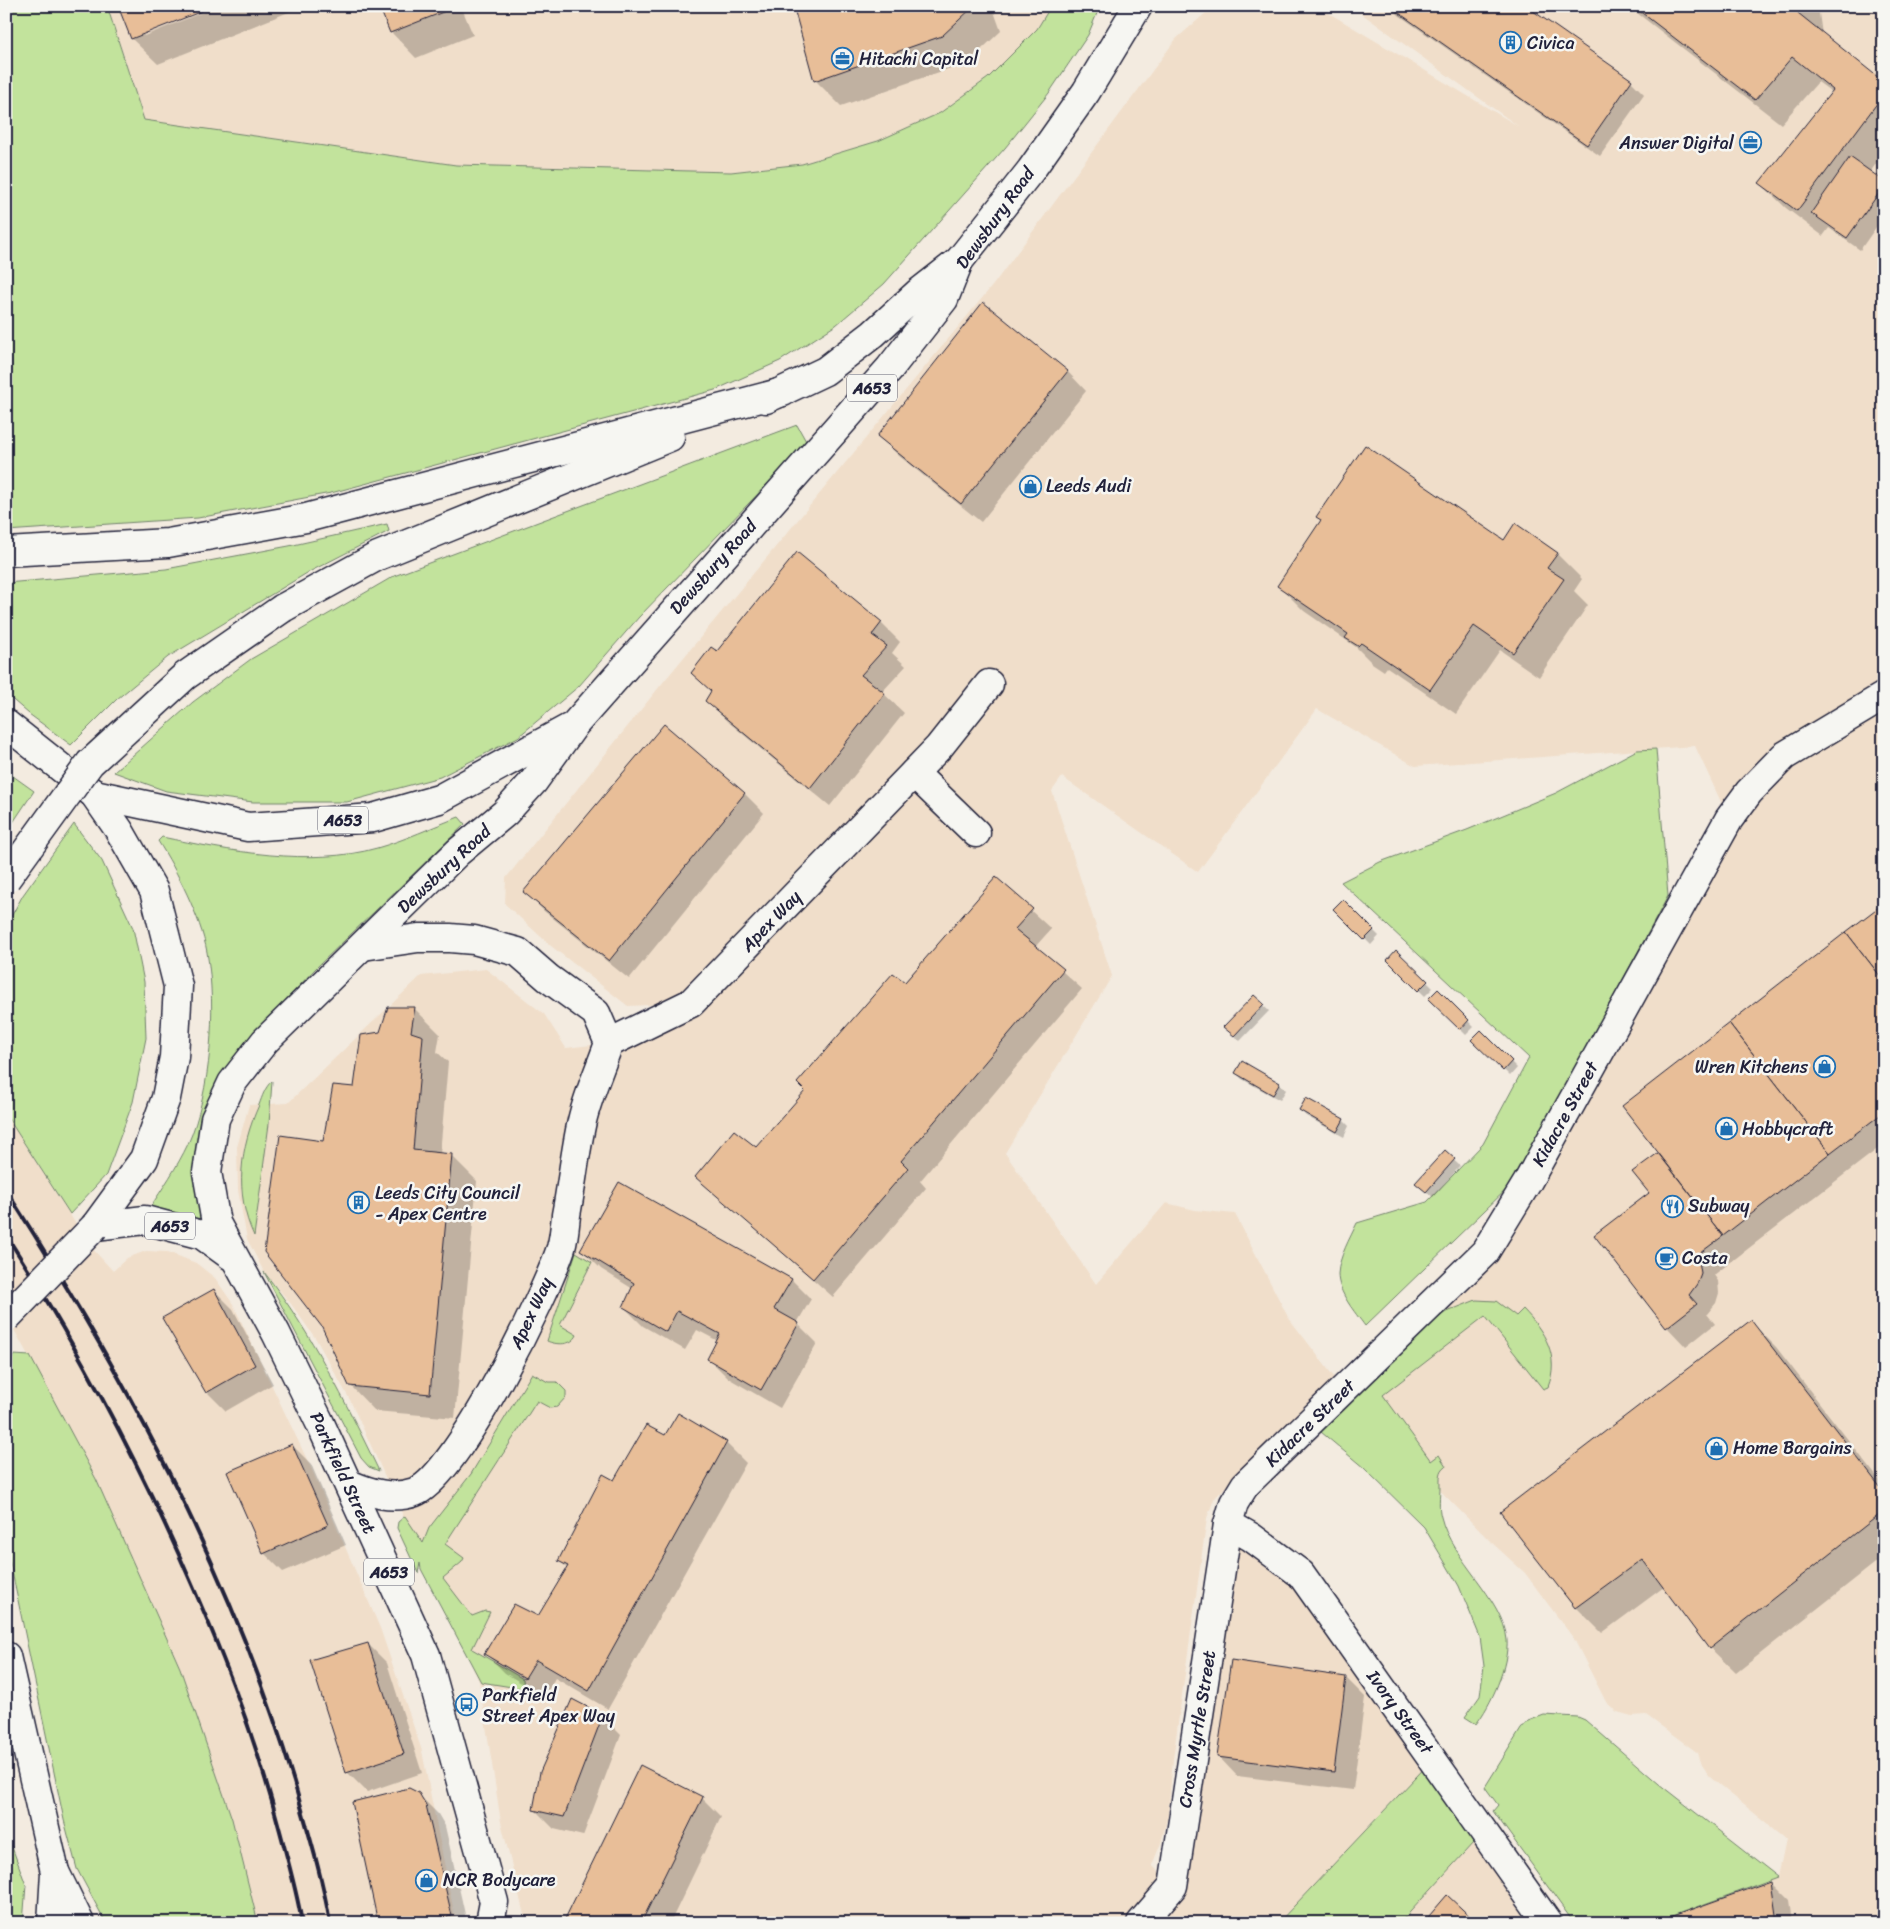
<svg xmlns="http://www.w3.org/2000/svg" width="1890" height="1929" font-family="Sriracha,sans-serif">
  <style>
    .built { fill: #f0deca; fill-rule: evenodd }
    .green { fill: #c2e39c; stroke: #72826c }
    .shadow { fill: #0003 }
    .building { fill: #e8be98; stroke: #22223b }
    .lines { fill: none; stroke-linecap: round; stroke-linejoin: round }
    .street-casing { stroke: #22223b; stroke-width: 31 }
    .primary-casing { stroke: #22223b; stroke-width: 31 }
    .highway-casing { stroke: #22223b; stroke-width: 31 }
    .street { stroke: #f6f6f2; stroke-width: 28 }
    .primary { stroke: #f6f6f2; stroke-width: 28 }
    .highway { stroke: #f6f6f2; stroke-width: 28 }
    .rail { stroke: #22223b; stroke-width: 4 }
    .primary-bridge-casing { stroke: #22223b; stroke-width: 31; stroke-linecap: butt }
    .highway-bridge-casing { stroke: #22223b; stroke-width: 31; stroke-linecap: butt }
    .primary-bridge { stroke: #f6f6f2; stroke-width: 28 }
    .highway-bridge { stroke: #f6f6f2; stroke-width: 28 }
    .labels { text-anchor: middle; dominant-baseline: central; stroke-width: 5; stroke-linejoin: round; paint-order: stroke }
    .shield { fill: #f6f6f2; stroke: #626272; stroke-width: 1 }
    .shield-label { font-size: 16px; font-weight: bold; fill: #22223b }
    .poi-label { font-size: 18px; fill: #22223b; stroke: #f6f6f2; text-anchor: start }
    .street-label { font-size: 18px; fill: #22223b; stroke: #f6f6f2 }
  </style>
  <rect width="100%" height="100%" fill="#f3ebe0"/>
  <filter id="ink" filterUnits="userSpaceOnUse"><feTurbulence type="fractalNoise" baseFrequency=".02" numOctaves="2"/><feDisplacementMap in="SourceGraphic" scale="10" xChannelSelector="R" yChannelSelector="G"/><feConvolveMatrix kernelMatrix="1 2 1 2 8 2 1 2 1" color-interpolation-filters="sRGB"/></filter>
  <g filter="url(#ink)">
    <!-- built -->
    <g class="built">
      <polygon points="107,6 1051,6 1037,29 988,78 940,113 878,141 802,164 731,172 456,165 144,120"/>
      <path d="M1219 6H1317L1518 126 1351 6H1884V1923H1653L1778 1877 1786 1839 1711 1778 1702 1765 1698 1753 1646 1715 1632 1716 1617 1712 1606 1702 1574 1639 1525 1573 1490 1541 1352 1401 1236 1476 1214 1499 1207 1518 1173 1759 1168 1815 1161 1843 1152 1865 1172 1886 1230 1526 1301 1574 1433 1759 1278 1923H526L501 1822 479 1681 350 1400 316 1339 291 1304 264 1272 247 1239 238 1190 237 1147 249 1105 288 1103 421 976 486 969 544 1014 566 1048 609 1043 690 1003 628 1006 551 946 505 904 506 878 660 686 993 285 1176 39 1208 11ZM1317 709 1415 766 1695 746 1729 819 1485 1252 1344 1390 1288 1317 1235 1214 1195 1210 1166 1203 1096 1284 1005 1153 1112 976 1052 791 1062 777 1198 872Z"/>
      <polygon points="6,1115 90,1246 113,1271 127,1258 146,1251 168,1252 196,1263 215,1278 233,1304 312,1470 380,1628 422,1751 456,1923 258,1923 232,1819 180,1668 96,1479 6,1315"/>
      <polygon points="1484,1831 1548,1923 1400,1923"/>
    </g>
    <!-- green -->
    <g class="green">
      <polygon points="6,6 107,6 144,120 456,165 731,172 802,164 878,141 940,113 988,78 1037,29 1051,6 1100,6 1088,35 1049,93 1005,148 884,284 836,325 780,361 715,390 331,493 198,518 6,531"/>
      <polygon points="797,425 807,443 639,617 579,686 518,737 440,777 347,802 253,802 166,791 114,772 193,702 251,659 394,576"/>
      <polygon points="387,524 389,531 307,573 168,657 117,699 71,745 29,714 6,694 6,583 166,569 289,546"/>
      <path d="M1656 749 1668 896 1513 1183 1365 1326C1355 1312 1338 1293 1338 1274 1339 1257 1350 1238 1357 1223L1427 1202 1483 1144 1529 1058 1341 882 1380 862 1467 830 1556 793 1637 750Z"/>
      <polygon points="6,771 34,791 6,833"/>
      <path d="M459 817 465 824 316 968 268 1019 233 1063 204 1219 200 1221 149 1209C163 1188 177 1167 188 1144 211 1092 217 1008 207 952 201 918 177 871 158 841L162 837C228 851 311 867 377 848 405 840 432 827 459 817Z"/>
      <polygon points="74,824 102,861 133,928 144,982 146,1038 133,1102 106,1175 70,1214 6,1115 6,926 23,895"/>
      <path d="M272 1081 269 1124 254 1236C234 1193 240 1147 259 1105 262 1097 265 1087 272 1081Z"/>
      <path d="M576 1252 592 1262 560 1325 577 1335C572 1346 556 1345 547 1341Z"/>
      <path d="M264 1272C312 1333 345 1401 379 1471L369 1467 361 1458Z"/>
      <path d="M1476 1300 1496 1301 1516 1316 1523 1309C1545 1332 1560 1356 1548 1387L1543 1389 1485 1316 1383 1395 1431 1461 1439 1455 1446 1466C1439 1471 1440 1478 1440 1486 1440 1496 1438 1507 1441 1517 1451 1559 1503 1598 1507 1640 1509 1665 1491 1705 1476 1724L1465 1717 1480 1696 1484 1666 1480 1637 1459 1586 1424 1527 1364 1468 1321 1432 1424 1328 1446 1312Z"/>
      <polygon points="14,1355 30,1356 96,1479 180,1668 232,1819 258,1923 106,1923 77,1869 64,1820 6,1543 6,1368"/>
      <polygon points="532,1373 548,1382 557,1382 566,1391 566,1397 557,1407 550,1408 537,1401 445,1544 464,1558 462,1562 443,1578 472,1616 485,1611 490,1612 472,1649 523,1679 524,1689 481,1682 421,1569 420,1563 418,1573 397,1528 398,1522 405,1516 423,1543 429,1528 471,1474"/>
      <polygon points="1544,1715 1578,1717 1585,1720 1659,1784 1778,1877 1653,1923 1574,1923 1493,1811 1498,1805 1485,1787 1521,1729 1528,1721"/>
      <polygon points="1433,1759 1484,1831 1400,1923 1278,1923"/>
      <polygon points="6,1831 26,1885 23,1923 6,1923"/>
    </g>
    <!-- shadow -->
    <g class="shadow">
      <polygon points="119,6 144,36 218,6 304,6 158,64 132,39"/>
      <polygon points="381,6 461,6 473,35 416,58 391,32"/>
      <polygon points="817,6 992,6 1001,31 968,62 841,106 816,81 796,13"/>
      <polygon points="1386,6 1524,6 1631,81 1644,94 1600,156"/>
      <polygon points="1628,6 1818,6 1822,34 1884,84 1884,153 1870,172 1884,182 1884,216 1860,250 1829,228 1823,236 1786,208 1760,183 1833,93 1818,82 1781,124"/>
      <polygon points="1067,371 1086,391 981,522 898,455 879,436"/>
      <polygon points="1318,517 1504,542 1557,554 1582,579 1574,591 1588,605 1539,677 1500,650 1456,714 1387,667 1384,671 1372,663 1356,647 1304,611 1279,586 1322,521"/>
      <polygon points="881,623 900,642 892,653 906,666 882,692 904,713 830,806 726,720 706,701 712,692 717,652"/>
      <polygon points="664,726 745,794 764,813 629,979 544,911 525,892"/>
      <polygon points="996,879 1051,929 1035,947 1082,989 920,1181 926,1188 833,1297 697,1177 756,1149"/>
      <polygon points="1343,900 1379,936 1371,945 1335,909"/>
      <polygon points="1884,904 1884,1144 1714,1275 1718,1281 1719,1293 1716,1303 1707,1314 1715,1324 1686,1347 1667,1327 1595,1235 1650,1193 1634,1172 1660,1153"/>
      <polygon points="1396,951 1433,988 1425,996 1388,960"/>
      <polygon points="1438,991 1474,1027 1466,1035 1430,999"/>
      <polygon points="1254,997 1269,1011 1240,1041 1225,1027"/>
      <polygon points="389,1008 415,1009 440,1034 437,1052 448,1062 440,1154 451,1155 477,1181 455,1418 375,1411 350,1385 325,1142 355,1088 381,1033"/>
      <polygon points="1481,1032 1517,1068 1510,1076 1473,1040"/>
      <polygon points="1242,1063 1280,1084 1286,1090 1280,1100 1242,1079 1236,1073"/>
      <polygon points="1306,1099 1343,1120 1349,1126 1344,1137 1306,1116 1300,1110"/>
      <polygon points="1445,1152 1460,1166 1433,1197 1423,1189"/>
      <polygon points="620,1184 792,1280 811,1299 797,1323 817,1343 780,1408 728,1378 708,1358 718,1341 697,1330 685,1350 643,1326 624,1307 633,1289 601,1269 582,1250"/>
      <polygon points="214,1290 233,1309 273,1384 226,1411 207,1392"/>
      <polygon points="1751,1322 1776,1347 1884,1486 1884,1556 1736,1673 1710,1648 1664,1587 1602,1633 1576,1607 1502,1513"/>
      <polygon points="679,1415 726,1443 746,1463 608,1709 555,1678 544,1697 505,1673 486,1654 539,1617 568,1569 560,1561 614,1481 666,1436"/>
      <polygon points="292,1445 311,1464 346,1545 283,1572 264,1553"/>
      <polygon points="368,1644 387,1663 422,1773 367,1792 347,1772"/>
      <polygon points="1232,1661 1346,1678 1365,1697 1353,1790 1237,1776 1218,1756"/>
      <polygon points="602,1716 621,1735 583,1836 554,1829 535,1810"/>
      <polygon points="418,1794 438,1814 445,1826 467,1923 379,1923"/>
      <polygon points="702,1798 721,1817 670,1923 565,1923"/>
      <polygon points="1771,1882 1790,1901 1793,1923 1657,1923"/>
    </g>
    <!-- building -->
    <g class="building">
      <polygon points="118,6 215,6 131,39"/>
      <polygon points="379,6 447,6 448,10 390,33"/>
      <polygon points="813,6 974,6 942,36 814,81 795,12"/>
      <polygon points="1389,6 1526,6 1632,80 1587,145"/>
      <polygon points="1633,6 1797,6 1798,13 1884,82 1884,94 1797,211 1759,183 1833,90 1792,57 1755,100"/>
      <polygon points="1850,157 1884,181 1884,186 1847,238 1811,213"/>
      <polygon points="983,302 1068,371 961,504 877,436"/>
      <polygon points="1365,445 1504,540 1515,523 1558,553 1547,568 1564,579 1513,653 1474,626 1430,690 1361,643 1358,646 1345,638 1348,634 1277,586 1321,520 1316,517"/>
      <polygon points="797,552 882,622 872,635 887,646 861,675 885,693 810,788 705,701 711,691 691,673 711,647 717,651"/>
      <polygon points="664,724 745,793 609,961 523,892"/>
      <polygon points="996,877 1033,909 1015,929 1064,969 901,1161 908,1168 813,1279 695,1177 734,1130 756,1147 805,1091 797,1083 893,973 905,982"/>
      <polygon points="1343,899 1374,930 1364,940 1333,909"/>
      <polygon points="1884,903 1884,981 1846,932"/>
      <polygon points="1846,932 1884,981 1884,1112 1830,1153 1729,1023"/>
      <polygon points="1396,950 1428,981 1418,991 1387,960"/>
      <polygon points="1438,989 1469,1020 1460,1030 1428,999"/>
      <polygon points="1254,995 1264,1004 1234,1036 1223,1027"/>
      <polygon points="388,1007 415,1007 411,1032 423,1036 413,1150 452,1154 430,1394 349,1386 322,1327 264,1252 280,1135 323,1141 333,1085 354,1087 361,1035 380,1032"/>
      <polygon points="1729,1023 1830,1153 1723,1236 1622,1106"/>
      <polygon points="1481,1030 1512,1061 1503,1071 1471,1040"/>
      <polygon points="1242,1061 1280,1083 1273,1095 1235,1073"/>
      <polygon points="1306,1098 1344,1119 1337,1132 1299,1110"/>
      <polygon points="1445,1150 1455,1159 1426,1192 1415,1183"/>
      <polygon points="1658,1153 1723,1236 1696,1256 1699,1261 1701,1273 1697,1284 1689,1295 1697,1304 1666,1328 1594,1235 1649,1193 1632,1172"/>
      <polygon points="619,1182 792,1279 774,1309 799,1323 761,1390 707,1359 720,1334 677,1311 666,1332 623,1307 634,1283 580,1250"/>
      <polygon points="214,1289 255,1365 206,1393 162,1318"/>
      <polygon points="1751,1320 1884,1492 1884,1511 1709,1649 1642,1559 1575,1608 1500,1512"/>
      <polygon points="678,1413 727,1442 589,1691 536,1660 525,1678 484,1654 514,1604 538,1616 568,1566 558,1561 603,1474 614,1480 646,1425 665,1435"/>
      <polygon points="292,1444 328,1525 263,1554 227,1472"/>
      <polygon points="1884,1598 1884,1614 1876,1604"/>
      <polygon points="368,1643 404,1754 346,1773 310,1660"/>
      <polygon points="1231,1660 1346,1677 1334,1772 1217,1757"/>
      <polygon points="572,1699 603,1715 564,1817 533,1810 540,1772"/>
      <polygon points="640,1765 703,1797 641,1923 563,1923"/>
      <polygon points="409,1788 419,1793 426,1805 452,1916 447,1917 448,1921 378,1923 352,1802"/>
      <polygon points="1771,1881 1777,1923 1653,1923"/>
      <polygon points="1447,1895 1477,1923 1423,1923"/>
    </g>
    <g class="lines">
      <defs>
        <g id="street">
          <polyline points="914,773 976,833"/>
          <polyline points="609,1043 691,1003 939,747 989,684"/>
          <path d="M349 1484C370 1493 392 1500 415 1492 457 1476 546 1294 561 1248 564 1238 565 1225 566 1215 572 1184 575 1152 582 1121 588 1095 600 1069 609 1043L596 1013 548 978 518 952 474 940 450 938H418L363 946"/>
          <polyline points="1228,1524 1251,1537 1301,1574 1548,1923"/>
          <polyline points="1141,1923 1173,1886 1228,1524 1234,1503 1245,1485 1485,1252 1527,1183 1729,819 1749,792 1784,756 1884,696"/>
        </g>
        <g id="primary">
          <polyline points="6,724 94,794 119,830 154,891 178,986 174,1057 166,1098 144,1159 95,1226"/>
          <polyline points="94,794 248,827 373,818 439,799 569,728"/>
          <polyline points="95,1226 145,1220 202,1235 231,1256"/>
          <polyline points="6,1656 55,1872 52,1923"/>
          <polyline points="56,1874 80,1923"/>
          <polyline points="490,1923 494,1902 426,1655 320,1423 276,1333 216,1223 207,1172 215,1119 232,1083 265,1041 458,852 505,813 534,781 575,724 890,368 944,299 959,261 1031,170 1086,92 1138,6"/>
        </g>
        <g id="highway">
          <polyline points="766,399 825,371 873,334 918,293 959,261"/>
          <polyline points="6,552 168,543 306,518 783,392"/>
          <polyline points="283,608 378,556 670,437"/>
        </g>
      </defs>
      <!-- street casing -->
      <use href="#street" class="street-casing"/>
      <!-- primary casing -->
      <use href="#primary" class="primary-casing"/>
      <!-- highway casing -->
      <use href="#highway" class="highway-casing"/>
      <!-- street -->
      <use href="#street" class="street"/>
      <!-- primary -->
      <use href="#primary" class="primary"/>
      <!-- highway -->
      <use href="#highway" class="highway"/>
      <!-- rail -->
      <g class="rail">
        <path d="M6 1190C124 1374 231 1571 294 1782 307 1828 322 1875 330 1923"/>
        <path d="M6 1235C78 1347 141 1466 194 1589 229 1668 258 1747 280 1831 288 1861 297 1892 302 1923"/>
      </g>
      <defs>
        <polyline id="primary-bridge" points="6,1318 95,1226"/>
        <polyline id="highway-bridge" points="6,879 90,763 185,676 283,608"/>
      </defs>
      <!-- primary-bridge casing -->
      <use href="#primary-bridge" class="primary-bridge-casing"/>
      <!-- highway-bridge casing -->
      <use href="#highway-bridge" class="highway-bridge-casing"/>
      <!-- primary-bridge -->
      <use href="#primary-bridge" class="primary-bridge"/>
      <!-- highway-bridge -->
      <use href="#highway-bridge" class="highway-bridge"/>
    </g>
  </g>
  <!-- icons -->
  <defs>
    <symbol id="building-ring" viewBox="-11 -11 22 22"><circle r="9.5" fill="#f6f6f2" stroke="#1f6fb2" stroke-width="1.5"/><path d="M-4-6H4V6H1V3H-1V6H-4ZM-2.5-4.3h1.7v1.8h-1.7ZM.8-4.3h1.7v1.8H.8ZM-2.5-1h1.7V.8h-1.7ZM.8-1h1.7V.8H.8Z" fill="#1f6fb2"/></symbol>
    <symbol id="office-ring" viewBox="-11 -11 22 22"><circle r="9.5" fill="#f6f6f2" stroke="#1f6fb2" stroke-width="1.5"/><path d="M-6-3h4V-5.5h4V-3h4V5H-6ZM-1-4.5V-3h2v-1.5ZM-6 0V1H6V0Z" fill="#1f6fb2"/></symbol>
    <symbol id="shop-ring" viewBox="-11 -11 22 22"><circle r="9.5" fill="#f6f6f2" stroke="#1f6fb2" stroke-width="1.5"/><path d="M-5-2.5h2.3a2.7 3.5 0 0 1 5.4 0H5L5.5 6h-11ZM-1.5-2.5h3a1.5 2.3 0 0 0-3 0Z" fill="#1f6fb2"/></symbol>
    <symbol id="restaurant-ring" viewBox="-11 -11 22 22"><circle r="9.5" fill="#f6f6f2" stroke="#1f6fb2" stroke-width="1.5"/><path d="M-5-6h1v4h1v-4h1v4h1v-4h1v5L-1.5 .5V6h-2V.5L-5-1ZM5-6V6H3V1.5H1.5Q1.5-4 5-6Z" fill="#1f6fb2"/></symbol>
    <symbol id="cafe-ring" viewBox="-11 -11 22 22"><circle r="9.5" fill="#f6f6f2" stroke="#1f6fb2" stroke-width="1.5"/><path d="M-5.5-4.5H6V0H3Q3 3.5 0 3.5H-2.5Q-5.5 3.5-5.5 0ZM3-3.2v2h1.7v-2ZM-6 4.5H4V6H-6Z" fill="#1f6fb2"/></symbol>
    <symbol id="bus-ring" viewBox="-11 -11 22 22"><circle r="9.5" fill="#f6f6f2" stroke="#1f6fb2" stroke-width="1.5"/><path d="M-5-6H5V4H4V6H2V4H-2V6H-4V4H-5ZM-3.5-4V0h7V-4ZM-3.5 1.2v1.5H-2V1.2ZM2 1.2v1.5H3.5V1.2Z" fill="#1f6fb2"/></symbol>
  </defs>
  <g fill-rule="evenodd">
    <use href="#building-ring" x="1498" y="30" width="25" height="25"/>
    <use href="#office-ring" x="830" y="46" width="25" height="25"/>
    <use href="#office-ring" x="1738" y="130" width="25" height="25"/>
    <use href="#shop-ring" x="1018" y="474" width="25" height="25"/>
    <use href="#shop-ring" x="1812" y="1054" width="25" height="25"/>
    <use href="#shop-ring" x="1714" y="1116" width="25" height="25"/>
    <use href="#building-ring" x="346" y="1190" width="25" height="25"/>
    <use href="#restaurant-ring" x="1660" y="1194" width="25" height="25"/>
    <use href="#cafe-ring" x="1654" y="1246" width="25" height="25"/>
    <use href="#shop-ring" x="1704" y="1436" width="25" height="25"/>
    <use href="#bus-ring" x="454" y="1692" width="25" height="25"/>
    <use href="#shop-ring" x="414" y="1868" width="25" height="25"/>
  </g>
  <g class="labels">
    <!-- shield labels -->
    <g class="shield">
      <rect x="847" y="374.5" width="50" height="27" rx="4"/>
      <rect x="318" y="806.5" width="50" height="27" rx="4"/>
      <rect x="145" y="1212.5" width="50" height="27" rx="4"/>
      <rect x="364" y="1558.5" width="50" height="27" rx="4"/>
    </g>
    <g class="shield-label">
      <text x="872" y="388">A653</text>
      <text x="343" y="820">A653</text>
      <text x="170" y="1226">A653</text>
      <text x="389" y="1572">A653</text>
    </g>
    <!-- poi labels -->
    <g class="poi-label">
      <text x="1527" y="43">Civica</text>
      <text x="859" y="59">Hitachi Capital</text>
      <text x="1734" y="143" text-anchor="end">Answer Digital</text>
      <text x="1046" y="486">Leeds Audi</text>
      <text x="1808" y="1067" text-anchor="end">Wren Kitchens</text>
      <text x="1742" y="1129">Hobbycraft</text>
      <text x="375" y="1193">Leeds City Council<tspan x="375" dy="21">- Apex Centre</tspan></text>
      <text x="1688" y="1206">Subway</text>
      <text x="1682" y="1258">Costa</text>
      <text x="1733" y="1448">Home Bargains</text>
      <text x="482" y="1695">Parkfield<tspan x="482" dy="21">Street Apex Way</tspan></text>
      <text x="443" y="1880">NCR Bodycare</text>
    </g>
    <!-- street labels -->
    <g class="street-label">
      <text transform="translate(995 218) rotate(-54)">Dewsbury Road</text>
      <text transform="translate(713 567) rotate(-48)">Dewsbury Road</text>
      <text transform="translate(444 869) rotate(-43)">Dewsbury Road</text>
      <text transform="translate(771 921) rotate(-46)">Apex Way</text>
      <text transform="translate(1565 1114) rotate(-61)">Kidacre Street</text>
      <text transform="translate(531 1313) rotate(-65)">Apex Way</text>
      <text transform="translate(1310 1423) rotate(-44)">Kidacre Street</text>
      <text transform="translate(343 1473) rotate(65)">Parkfield Street</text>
      <text transform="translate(1400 1712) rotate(54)">Ivory Street</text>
      <text transform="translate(1197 1729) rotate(-81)">Cross Myrtle Street</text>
    </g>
  </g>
  <!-- margin -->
  <rect width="1890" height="1929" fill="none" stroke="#f6f6f2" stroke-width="25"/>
  <rect x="12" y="12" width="1865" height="1904" fill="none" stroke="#22223b" stroke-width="2" filter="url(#ink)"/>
</svg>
